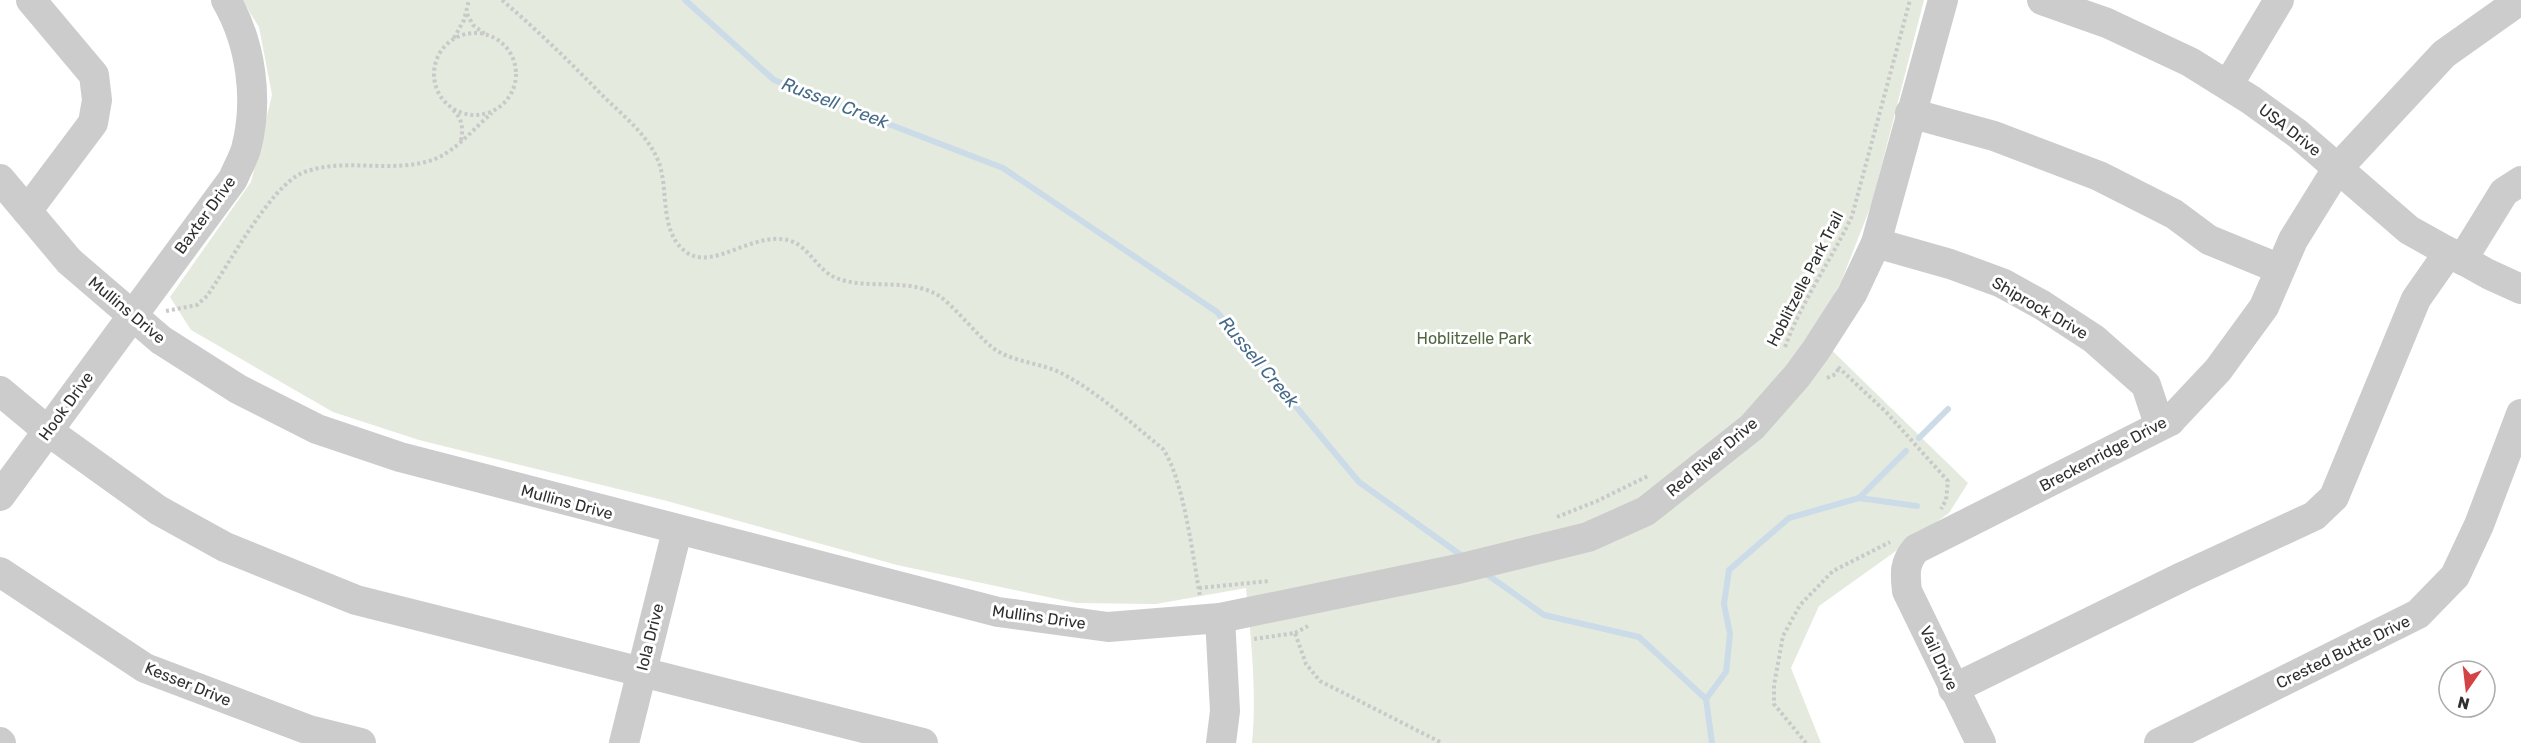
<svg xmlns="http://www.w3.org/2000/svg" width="2521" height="743" font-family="Rubik,sans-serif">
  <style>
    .green { fill: #e4eade }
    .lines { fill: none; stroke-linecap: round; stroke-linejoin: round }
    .stream { stroke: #ccdbe8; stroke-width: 6 }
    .path { stroke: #c9c9c9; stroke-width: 4; stroke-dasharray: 3 3; stroke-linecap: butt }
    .minor { stroke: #ccc; stroke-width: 30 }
    .labels { text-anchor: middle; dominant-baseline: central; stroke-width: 6; stroke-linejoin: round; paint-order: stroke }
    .street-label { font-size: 16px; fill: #2f2f2f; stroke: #fff }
    .park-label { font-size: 16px; fill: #506640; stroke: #fff }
    .water-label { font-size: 18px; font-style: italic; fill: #456a88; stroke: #fff }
  </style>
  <rect width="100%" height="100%" fill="#fff"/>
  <!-- green -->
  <path class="green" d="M242 0H1924L1872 203 1841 282 1813 332 1968 483 1949 513 1819 606 1791 668 1821 743H1252C1257 691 1251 640 1246 588L1156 604 1076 603 897 565 667 501 419 440 333 412 191 330 170 297 251 182 272 95 259 27Z"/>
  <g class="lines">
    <!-- stream -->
    <g class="stream">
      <polyline points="685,0 774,80 1003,168 1217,312 1359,482 1465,558"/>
      <polyline points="1919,438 1948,409"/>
      <polyline points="1859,498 1906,451"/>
      <polyline points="1485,573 1544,615 1639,637 1706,699 1712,743"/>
      <polyline points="1706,699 1726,672 1730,634 1724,604 1729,570 1789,518 1859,498 1917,506"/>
    </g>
    <!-- path -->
    <g class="path">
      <path d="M502 0C537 30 569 61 601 94 622 115 648 134 659 163 669 191 659 232 686 252 713 272 755 229 791 241 810 248 817 270 836 278 867 290 903 278 934 293 950 300 976 335 993 348 1014 363 1039 362 1061 373 1098 392 1131 423 1163 449 1184 480 1193 558 1200 596"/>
      <polyline points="467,14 473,25 485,34"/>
      <circle cx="475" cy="74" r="41"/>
      <polyline points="454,38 464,20 469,0"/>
      <path d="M453 110C463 119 463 129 461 141"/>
      <path d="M166 311 197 305 207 296C228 266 270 187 302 173 344 156 393 175 435 159 457 150 474 128 492 113"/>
      <path d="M1785 347C1802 300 1831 261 1852 216L1910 0"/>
      <polyline points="1838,367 1886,412 1948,481 1946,500 1941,509"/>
      <polyline points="1827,378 1836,374 1839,367"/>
      <polyline points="1557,517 1597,501 1648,476"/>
      <polyline points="1199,588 1269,581"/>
      <polyline points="1295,633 1308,626"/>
      <polyline points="1254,639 1295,633 1306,664 1320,681 1442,743"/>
      <polyline points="1806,743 1774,704 1774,685 1783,636 1800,605 1833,571 1890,542"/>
    </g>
    <!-- minor -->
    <g class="minor">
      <polyline points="2042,0 2107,23 2190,62 2251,100 2298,134 2409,230 2488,274 2521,289"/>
      <polyline points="2228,85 2279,0"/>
      <polyline points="1910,113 1994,136 2099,176 2174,214 2209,240 2280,269"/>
      <polyline points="0,179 69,261 161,340 238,389 317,429 400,457 998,612 1108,627 1220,618 1458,569 1588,537 1646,511 1752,427 1797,376 1816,350 1852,294 1876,243 1943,0"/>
      <polyline points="27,211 93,123 97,100 94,75 31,0"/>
      <polyline points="1876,243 1950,264 2002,283 2042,305 2094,339 2146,385 2156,415 2170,421"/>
      <polyline points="2462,260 2504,192 2521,181"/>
      <polyline points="0,391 48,431 158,510 225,547 356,600 923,743"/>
      <path d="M0 496 233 179C237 169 243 159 246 149 259 100 251 43 226 0"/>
      <polyline points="0,572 145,668 309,730 361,743"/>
      <polyline points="1220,618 1225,711 1221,743"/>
      <polyline points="1953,689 2184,576 2314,516 2334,497 2416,299 2449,252"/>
      <polyline points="0,742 1,743"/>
      <polyline points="624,743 677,531"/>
      <path d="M1981 743 1907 591C1905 573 1904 563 1916 549L2170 421 2218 370 2264 307 2293 240 2337 169 2444 54 2520 0"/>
      <polyline points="2159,743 2418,614 2455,576 2479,525 2521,414"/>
    </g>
  </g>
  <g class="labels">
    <!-- street labels -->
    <g class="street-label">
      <text transform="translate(2290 130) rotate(38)">USA Drive</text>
      <text transform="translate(205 215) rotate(-54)">Baxter Drive</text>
      <text transform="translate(1805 279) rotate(-63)">Hoblitzelle Park Trail</text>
      <text transform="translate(2040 308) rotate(30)">Shiprock Drive</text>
      <text transform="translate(127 310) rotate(40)">Mullins Drive</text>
      <text transform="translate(66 406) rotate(-54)">Hook Drive</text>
      <text transform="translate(2103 454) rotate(-28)">Breckenridge Drive</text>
      <text transform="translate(1712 457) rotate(-40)">Red River Drive</text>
      <text transform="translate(567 502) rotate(15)">Mullins Drive</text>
      <text transform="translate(1039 617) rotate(8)">Mullins Drive</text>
      <text transform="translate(650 637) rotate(-76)">Iola Drive</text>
      <text transform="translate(2343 652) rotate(-26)">Crested Butte Drive</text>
      <text transform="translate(1939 658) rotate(65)">Vail Drive</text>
      <text transform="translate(188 684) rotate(22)">Kesser Drive</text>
    </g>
    <!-- park labels -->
    <g class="park-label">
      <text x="1474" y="338">Hoblitzelle Park</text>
    </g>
    <!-- water labels -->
    <g class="water-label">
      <text transform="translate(835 103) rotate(21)">Russell Creek</text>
      <text transform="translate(1259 362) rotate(50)">Russell Creek</text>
    </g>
  </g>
  <!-- north arrow -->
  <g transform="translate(2467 689) rotate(194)"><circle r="28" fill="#ffffff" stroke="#acacac" stroke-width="1.5"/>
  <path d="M0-4.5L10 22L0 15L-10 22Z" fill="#d34345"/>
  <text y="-9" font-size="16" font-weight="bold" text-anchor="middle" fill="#2f2f2f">N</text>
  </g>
</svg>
